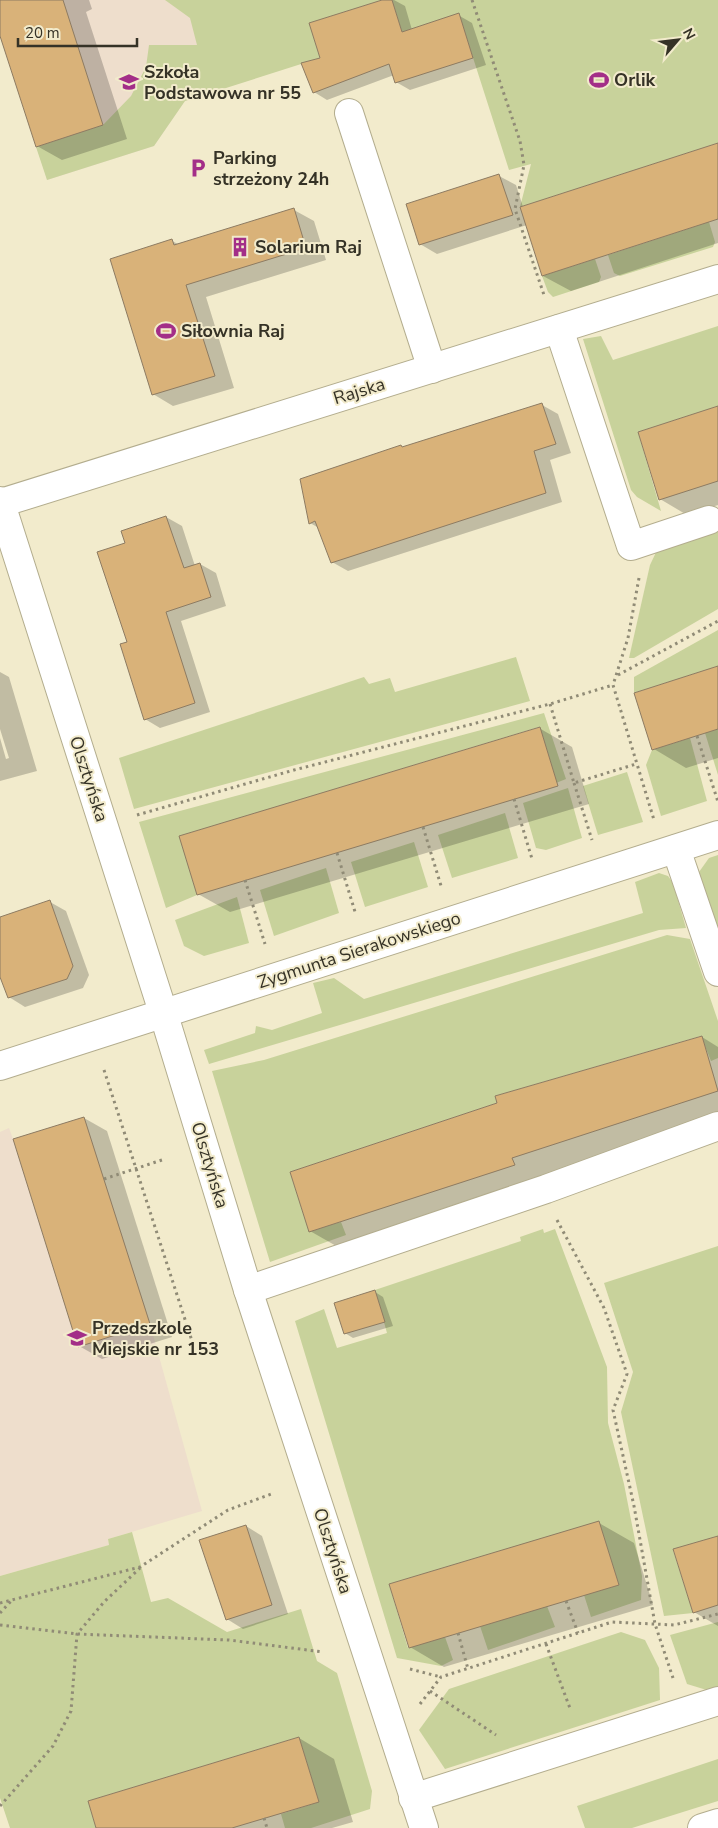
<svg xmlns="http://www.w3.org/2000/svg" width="718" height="1828" font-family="'Nunito Sans',sans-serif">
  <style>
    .education { fill: #eedecc }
    .green { fill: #c8d29b }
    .shadow { fill: #0003 }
    .building { fill: #d9b279; stroke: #8d7b62 }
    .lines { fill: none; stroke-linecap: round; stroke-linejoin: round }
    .minor-casing { stroke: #b3ad8e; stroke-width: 30 }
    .path { stroke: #908b76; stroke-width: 3; stroke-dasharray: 2.5 4; stroke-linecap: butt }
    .minor { stroke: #fff; stroke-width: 28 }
    .labels { text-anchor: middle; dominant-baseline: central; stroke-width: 4; stroke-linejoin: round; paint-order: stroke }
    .poi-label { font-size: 18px; font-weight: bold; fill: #353226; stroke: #f2ebcc; text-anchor: start }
    .street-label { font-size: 18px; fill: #353226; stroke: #f2ebcc }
  </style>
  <rect width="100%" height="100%" fill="#f2ebcc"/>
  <!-- education -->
  <g class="education">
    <polygon points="0,0 382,0 310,23 301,63 185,101 154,146 47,180"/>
    <polygon points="84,1117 150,1324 202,1511 108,1539 109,1545 0,1576 0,1132 9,1128 13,1139"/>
  </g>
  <!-- green -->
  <g class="green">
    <polygon points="165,0 382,0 310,23 320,58 185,101 154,146 47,180 36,147 103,125 131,96 146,67 149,45 197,45 190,18"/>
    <polygon points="392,0 718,0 718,143 520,207 531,164 509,170 459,14 402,32"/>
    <polygon points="709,222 715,242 713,247 620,276 614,273 608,255"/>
    <polygon points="595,259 601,277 599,282 553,297 548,292 542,276"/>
    <polygon points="718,326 718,406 638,432 661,511 637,497 631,490 583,339 601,336 613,360"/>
    <polygon points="718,528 718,609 634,658 629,658 650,565 659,546"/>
    <polygon points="718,630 718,666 634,693 634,677"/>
    <polygon points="516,657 530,701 134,809 119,758 364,677 369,684 390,678 395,692"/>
    <polygon points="544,713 566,779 556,783 539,727 180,836 197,895 166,908 139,822"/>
    <polygon points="718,729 718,775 705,733"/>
    <polygon points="690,738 707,801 661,816 646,765 652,750"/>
    <polygon points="627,772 643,822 598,835 583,786"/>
    <polygon points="568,788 582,838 546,850 536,848 523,803"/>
    <polygon points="505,813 518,858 452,878 438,835"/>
    <polygon points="414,842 428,887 365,907 351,862"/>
    <polygon points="718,855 718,934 699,872 709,858"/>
    <polygon points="326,868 339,913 274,936 260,890"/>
    <polygon points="659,873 668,876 673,883 686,928 659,930 209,1064 204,1050 255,1033 256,1026 272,1030 322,1013 313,983 334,978 364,999 643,913 635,882"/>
    <polygon points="237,897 249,943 204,956 184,946 175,920"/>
    <polygon points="667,935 690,939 718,1021 718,1058 711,1061 701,1036 495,1096 497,1103 290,1172 309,1231 341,1222 346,1235 270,1262 212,1071 264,1060"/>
    <polygon points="543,1229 544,1233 555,1229 607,1367 608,1423 624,1484 642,1576 641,1600 591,1617 584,1595 619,1585 599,1522 389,1584 408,1648 445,1637 453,1660 441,1666 397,1658 295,1321 324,1309 337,1348 387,1333 375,1290 521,1241 520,1237"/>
    <polygon points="718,1246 718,1536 673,1550 693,1613 664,1616 621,1412 633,1372 604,1283"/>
    <polygon points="132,1532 151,1602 168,1598 227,1632 301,1609 317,1661 337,1673 372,1791 370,1809 311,1828 285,1828 281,1814 319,1802 299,1737 88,1801 96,1828 10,1828 0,1798 0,1576 109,1545 108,1539"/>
    <polygon points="547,1606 555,1627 488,1650 480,1626"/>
    <polygon points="718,1622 718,1688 710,1691 687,1684 670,1635"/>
    <polygon points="621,1632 645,1640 659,1668 660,1700 445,1769 419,1730 449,1689"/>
    <polygon points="718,1759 718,1801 632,1828 585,1828 577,1806"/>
  </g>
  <!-- shadow -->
  <g class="shadow">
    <polygon points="0,0 89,0 92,9 86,12 127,139 62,160 37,146 0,33"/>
    <polygon points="386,0 394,0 405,6 412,30 458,15 472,23 486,65 410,90 396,82 394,75 327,100 314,92 322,58"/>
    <polygon points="718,144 718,243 571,291 543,276 527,225 437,254 420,244 499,176 516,185 523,207"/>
    <polygon points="294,210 314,221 326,260 206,297 234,388 173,406 153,394 172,241 180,245"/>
    <polygon points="542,405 558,414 571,453 550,460 562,502 348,571 332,562 319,528 310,523 403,448"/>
    <polygon points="718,407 718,505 687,515 660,499"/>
    <polygon points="166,517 182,526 195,566 200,564 216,573 226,606 181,621 210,712 160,728 145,719 129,643 126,544"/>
    <polygon points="718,667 718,758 686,768 654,749"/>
    <polygon points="0,672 9,677 37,771 0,781 0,738 6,759 9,758 0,729"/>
    <polygon points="539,728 572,747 589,804 230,912 198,894"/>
    <polygon points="50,902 66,911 89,975 83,988 25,1007 9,997 0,973 0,918"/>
    <polygon points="702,1037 718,1047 718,1122 345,1251 310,1231"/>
    <polygon points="84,1118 107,1131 172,1337 102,1359 79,1346"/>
    <polygon points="375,1292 383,1297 393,1326 353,1338 345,1333"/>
    <polygon points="599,1523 634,1543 653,1605 444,1667 410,1647"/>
    <polygon points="246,1526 262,1536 288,1614 243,1629 227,1619"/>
    <polygon points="718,1537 718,1626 694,1612"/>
    <polygon points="299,1738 334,1759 353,1822 332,1828 98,1828"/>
  </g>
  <!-- building -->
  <g class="building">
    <polygon points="0,0 63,0 103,125 36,147 0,36"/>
    <polygon points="382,0 392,0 402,32 459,13 473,58 395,83 389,64 313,93 301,63 320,58 309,23"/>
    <polygon points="718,143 718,219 542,276 520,207"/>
    <polygon points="499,174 513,215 419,245 406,204"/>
    <polygon points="294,208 306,248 186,285 215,376 152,395 110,259 172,239 174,245"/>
    <polygon points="542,403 556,444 534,451 546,493 331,563 315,521 309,524 300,479 401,445 402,447"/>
    <polygon points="718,406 718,481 659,500 638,432"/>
    <polygon points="166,516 184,568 200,563 211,597 166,612 195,703 144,720 120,644 127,642 97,552 125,543 121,531"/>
    <polygon points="718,666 718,729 652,750 634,693"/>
    <polygon points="540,727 558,786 197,895 179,836"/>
    <polygon points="50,900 73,966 67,979 8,998 0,977 0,917"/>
    <polygon points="702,1036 718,1091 512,1158 515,1165 309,1232 290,1172 497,1103 495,1096"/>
    <polygon points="84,1117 150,1324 78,1347 13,1139"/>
    <polygon points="375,1290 385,1322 344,1334 334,1303"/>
    <polygon points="599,1521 619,1585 409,1648 389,1584"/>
    <polygon points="246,1525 272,1605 226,1620 199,1540"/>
    <polygon points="718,1536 718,1605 693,1613 673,1549"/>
    <polygon points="299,1737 319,1802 232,1828 96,1828 88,1801"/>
  </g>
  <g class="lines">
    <defs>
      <g id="minor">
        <polyline points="349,113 432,369"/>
        <polyline points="559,329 631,546 709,520"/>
        <polyline points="0,501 163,1012 248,1290 424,1828"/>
        <polyline points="1,503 718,279"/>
        <polyline points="676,849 718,972"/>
        <polyline points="0,1066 718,835"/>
        <polyline points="248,1290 546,1189 718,1126"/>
        <polyline points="413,1798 718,1701"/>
        <polyline points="702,1828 718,1823"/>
      </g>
    </defs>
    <!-- minor casing -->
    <use href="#minor" class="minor-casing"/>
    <!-- path -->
    <g class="path">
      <polyline points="472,0 520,141 524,165 515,209 545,298"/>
      <polyline points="639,578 628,638 613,685 654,820"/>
      <polyline points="618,675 718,621"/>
      <polyline points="550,704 574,783 636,764"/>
      <polyline points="697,736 718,802"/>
      <polyline points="574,783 592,840"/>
      <polyline points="514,799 532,859"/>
      <polyline points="137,815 294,770 550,704 613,685"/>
      <polyline points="423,827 442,889"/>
      <polyline points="337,853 356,915"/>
      <polyline points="245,880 265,944"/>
      <polyline points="104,1070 192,1341"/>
      <polyline points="104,1179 165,1159"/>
      <polyline points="557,1220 604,1308 627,1374 613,1410 634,1506 655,1624 673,1678"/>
      <polyline points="566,1601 578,1633"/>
      <polyline points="0,1603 140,1567 228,1510 274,1493"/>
      <polyline points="0,1613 12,1600"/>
      <polyline points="0,1625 77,1634 229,1640 323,1652"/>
      <polyline points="458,1633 468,1669"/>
      <polyline points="546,1644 571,1711"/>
      <polyline points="410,1669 441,1677"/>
      <polyline points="430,1691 496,1735"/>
      <polyline points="420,1704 441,1677 612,1622 674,1625 718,1614"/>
      <polyline points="0,1806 53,1746 71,1711 77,1634 104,1602 140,1568"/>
      <polyline points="264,1818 267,1828"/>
    </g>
    <!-- minor -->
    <use href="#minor" class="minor"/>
  </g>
  <!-- icons -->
  <defs>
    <symbol id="stadium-bare" viewBox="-9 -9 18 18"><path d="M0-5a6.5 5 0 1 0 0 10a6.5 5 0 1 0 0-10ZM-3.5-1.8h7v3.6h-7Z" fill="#a32e88" stroke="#f2ebcc" stroke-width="2.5" paint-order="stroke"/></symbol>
    <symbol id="school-bare" viewBox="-9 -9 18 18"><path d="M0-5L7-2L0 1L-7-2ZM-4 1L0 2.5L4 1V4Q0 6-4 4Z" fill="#a32e88" stroke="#f2ebcc" stroke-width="2.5" paint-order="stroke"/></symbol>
    <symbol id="parking-bare" viewBox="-9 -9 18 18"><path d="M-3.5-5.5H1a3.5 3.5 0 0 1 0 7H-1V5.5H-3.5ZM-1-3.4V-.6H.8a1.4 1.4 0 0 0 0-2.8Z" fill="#a32e88" stroke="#f2ebcc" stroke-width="2.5" paint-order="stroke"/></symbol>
    <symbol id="building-bare" viewBox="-9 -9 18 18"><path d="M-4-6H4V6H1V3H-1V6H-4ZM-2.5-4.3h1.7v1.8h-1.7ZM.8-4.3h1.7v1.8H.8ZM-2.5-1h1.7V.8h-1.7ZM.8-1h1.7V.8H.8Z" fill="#a32e88" stroke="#f2ebcc" stroke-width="2.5" paint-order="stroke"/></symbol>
  </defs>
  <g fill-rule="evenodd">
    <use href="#stadium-bare" x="585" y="66" width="28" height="28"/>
    <use href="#school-bare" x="115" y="68" width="28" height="28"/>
    <use href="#parking-bare" x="184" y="154" width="28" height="28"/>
    <use href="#building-bare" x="226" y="233" width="28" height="28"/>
    <use href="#stadium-bare" x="152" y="317" width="28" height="28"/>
    <use href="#school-bare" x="63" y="1324" width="28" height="28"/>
  </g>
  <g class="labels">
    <!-- poi labels -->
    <g class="poi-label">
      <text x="144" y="72">Szkoła<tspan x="144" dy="21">Podstawowa nr 55</tspan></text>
      <text x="614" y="80">Orlik</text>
      <text x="213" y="158">Parking<tspan x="213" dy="21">strzeżony 24h</tspan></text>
      <text x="255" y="247">Solarium Raj</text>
      <text x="181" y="331">Siłownia Raj</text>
      <text x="92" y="1328">Przedszkole<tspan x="92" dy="21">Miejskie nr 153</tspan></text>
    </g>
    <!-- street labels -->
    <g class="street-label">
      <text transform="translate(359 391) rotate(-17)">Rajska</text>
      <text transform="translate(89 779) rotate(72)">Olsztyńska</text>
      <text transform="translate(359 950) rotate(-18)">Zygmunta Sierakowskiego</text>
      <text transform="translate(210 1165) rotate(73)">Olsztyńska</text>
      <text transform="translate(333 1551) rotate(72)">Olsztyńska</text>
    </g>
  </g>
  <!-- north arrow -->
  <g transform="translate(678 40) rotate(62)" stroke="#f2ebcc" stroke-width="4" paint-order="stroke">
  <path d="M0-4L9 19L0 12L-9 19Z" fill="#353226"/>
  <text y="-8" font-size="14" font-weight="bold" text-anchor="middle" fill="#353226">N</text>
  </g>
  <!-- scale -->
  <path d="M18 38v8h119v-8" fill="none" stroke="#353226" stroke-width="2.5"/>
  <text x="25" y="38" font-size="15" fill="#353226" stroke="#f2ebcc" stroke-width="4" paint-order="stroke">20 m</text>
</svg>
